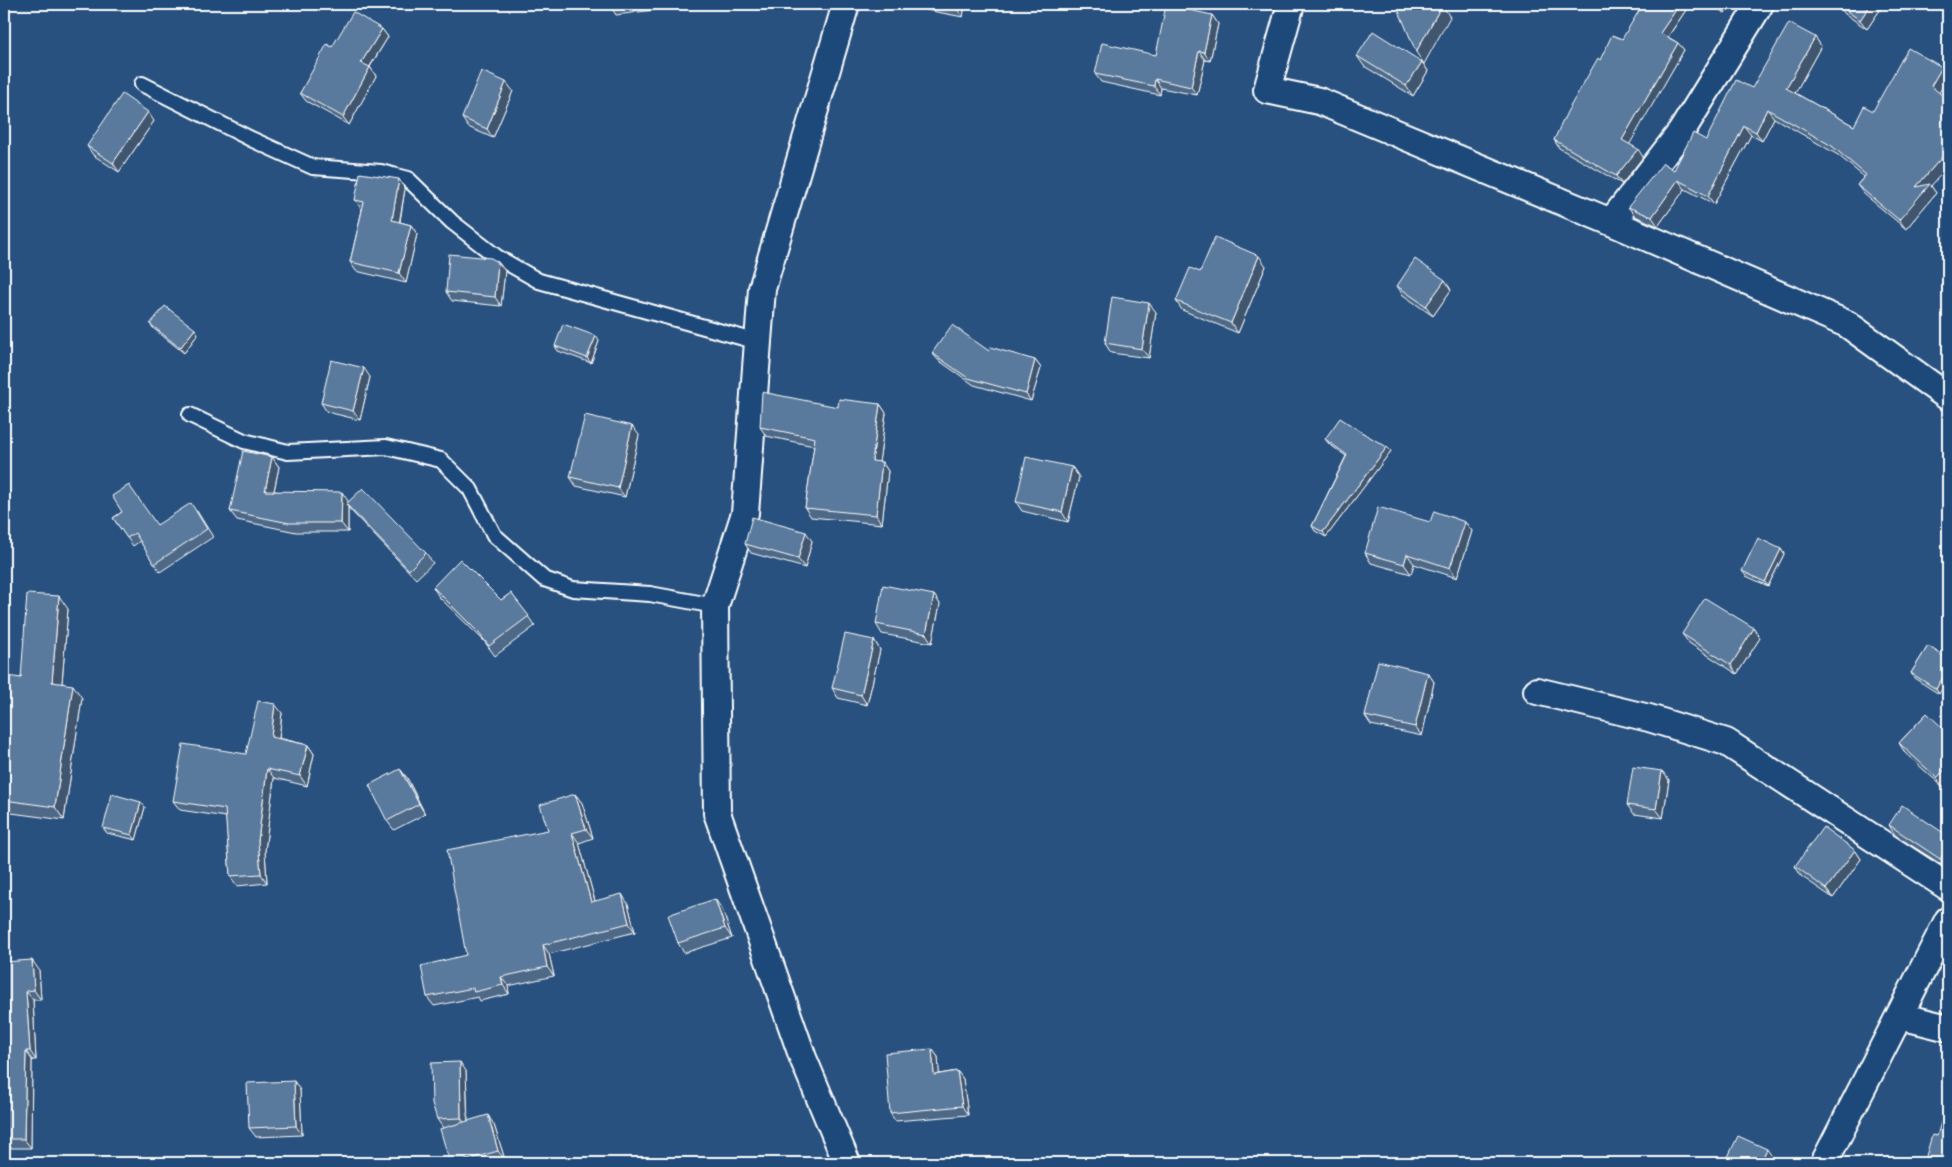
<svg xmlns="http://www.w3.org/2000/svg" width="1952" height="1167" font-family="Mali,sans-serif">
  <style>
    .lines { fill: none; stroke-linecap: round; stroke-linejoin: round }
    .service-casing { stroke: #fff; stroke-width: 18 }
    .minor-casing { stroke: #fff; stroke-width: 30 }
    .service { stroke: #1f4a7a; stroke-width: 14 }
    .minor { stroke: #1f4a7a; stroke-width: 26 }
    .wall { fill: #4d6987; stroke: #fff }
    .shaded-wall { fill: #3f556e; stroke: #fff }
    .building { fill: #5a7a9d; stroke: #fff }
  </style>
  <rect width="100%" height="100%" fill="#28517f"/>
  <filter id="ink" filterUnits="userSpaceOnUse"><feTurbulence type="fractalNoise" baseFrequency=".02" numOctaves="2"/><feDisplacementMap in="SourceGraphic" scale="10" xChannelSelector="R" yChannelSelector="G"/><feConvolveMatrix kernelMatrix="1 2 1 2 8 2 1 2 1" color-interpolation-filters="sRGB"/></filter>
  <g filter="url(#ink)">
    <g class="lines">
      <defs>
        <g id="service">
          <polyline points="142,84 251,139 313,167 381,172 408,179 452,222 497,257 539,281 758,342"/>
          <polyline points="190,415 244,441 288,452 386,447 441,460 470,489 494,535 544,579 573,589 650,594 715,606"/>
        </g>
        <g id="minor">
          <polyline points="846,4 762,289 745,513 715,606 717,813 803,1058 847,1163"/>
          <polyline points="1291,4 1267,90 1319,101 1611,222 1847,324 1948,397"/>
          <polyline points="1611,222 1681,132 1760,4"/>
          <polyline points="1537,691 1649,718 1726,742 1948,887"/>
          <polyline points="1900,1016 1948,1028"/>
          <polyline points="1824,1163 1948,920"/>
        </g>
      </defs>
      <!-- service casing -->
      <use href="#service" class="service-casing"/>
      <!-- minor casing -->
      <use href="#minor" class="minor-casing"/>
      <!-- service -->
      <use href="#service" class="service"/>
      <!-- minor -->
      <use href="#minor" class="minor"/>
    </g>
    <!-- wall -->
    <g class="wall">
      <polygon points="610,4 683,4 684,6 616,15 611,7"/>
      <polygon points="776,4 803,4 802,8"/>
      <polygon points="917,4 965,4 963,17 921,9"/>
      <polygon points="1690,4 1668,37 1678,43 1684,50 1629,144 1643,157 1622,184 1559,148 1554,140 1600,60 1622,39"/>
      <polygon points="1709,4 1730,4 1725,13"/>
      <polygon points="1839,4 1884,4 1867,29 1845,14 1838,5"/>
      <polygon points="1212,15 1218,24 1210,61 1205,60 1197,95 1161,88 1160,95 1101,82 1095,74 1156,55"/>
      <polygon points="382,29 388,37 370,67 376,76 349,125 306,101 300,93 332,47"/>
      <polygon points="1815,37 1821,46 1795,93 1854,126 1873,111 1939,92 1931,186 1936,193 1906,229 1864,194 1857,185 1864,177 1838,155 1774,118 1762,141 1751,135 1714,204 1685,189 1658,226 1635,216 1628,207 1674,170 1706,140 1752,88"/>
      <polygon points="1357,56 1422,62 1428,71 1413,96 1364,66"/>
      <polygon points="513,91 493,138 468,127 462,118"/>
      <polygon points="154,121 119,172 93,155 87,146"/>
      <polygon points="405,189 400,222 411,225 417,234 406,283 356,271 350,262 362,210 355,200"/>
      <polygon points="498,262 505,271 501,306 452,301 446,292"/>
      <polygon points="1266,266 1238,333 1182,310 1176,301 1200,272"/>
      <polygon points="1397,286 1451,290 1433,316 1403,295"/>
      <polygon points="1156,312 1149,358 1111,353 1105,343"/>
      <polygon points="150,324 195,329 198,334 184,353 154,329"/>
      <polygon points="599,341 591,363 558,351 555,346"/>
      <polygon points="989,351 1035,360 1041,368 1031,401 974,385 938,360 932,353"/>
      <polygon points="370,377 360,420 327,412 321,403"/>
      <polygon points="880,404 886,413 879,462 882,462 888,471 882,524 811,517 805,508 814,446 766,436 760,427 838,407"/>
      <polygon points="1363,433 1391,451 1326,537 1315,531 1312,526 1346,456 1329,444 1325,439"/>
      <polygon points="639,435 625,497 576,486 570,477"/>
      <polygon points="272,457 279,467 274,491 348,501 348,502 426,553 433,563 416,579 353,513 348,507 348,532 296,532 237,520 230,511"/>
      <polygon points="1072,467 1079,477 1068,522 1022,511 1016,502"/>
      <polygon points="197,511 213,537 160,572 140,541 133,546 113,518 122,512 157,525"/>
      <polygon points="1430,522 1465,522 1472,531 1457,578 1414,564 1411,574 1371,563 1365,553"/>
      <polygon points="812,541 805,568 751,553 745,544"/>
      <polygon points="1781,549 1784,554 1768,586 1746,576 1742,571"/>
      <polygon points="433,587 501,600 511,593 535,626 495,656 484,641 439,597"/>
      <polygon points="934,595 940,604 932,643 882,634 876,624"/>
      <polygon points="68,609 62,683 82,698 64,820 4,812 4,702"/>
      <polygon points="1682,634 1760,638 1737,674 1689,643"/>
      <polygon points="874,640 880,650 867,705 838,698 832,688"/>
      <polygon points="1928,646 1939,694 1914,678 1911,673"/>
      <polygon points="1428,673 1434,682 1422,736 1371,725 1365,716"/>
      <polygon points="282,713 279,738 308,745 314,754 307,786 274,778 265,851 267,883 237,886 230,876 226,817 180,810 173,801 246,754"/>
      <polygon points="1927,713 1943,787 1905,753 1899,743"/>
      <polygon points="400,769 407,778 425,814 394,830 387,821"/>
      <polygon points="1662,771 1669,780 1663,818 1634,814 1627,805"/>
      <polygon points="575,794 582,803 593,838 579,843 595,901 628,904 635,932 549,954 554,976 508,986 509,994 480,1001 478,997 434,1006 427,997 466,955 548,830"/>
      <polygon points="145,807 136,840 107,833 103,828"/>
      <polygon points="1889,825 1948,836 1947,868 1895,835"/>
      <polygon points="1855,850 1861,859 1833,898 1801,876 1795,866"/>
      <polygon points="722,909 732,938 684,953 678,943"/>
      <polygon points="4,962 39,970 41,1000 33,1000 36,1060 32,1060 31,1148 4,1148"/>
      <polygon points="932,1049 938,1057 939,1074 957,1071 963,1079 968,1115 895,1121 890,1113"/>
      <polygon points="466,1071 468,1121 494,1125 505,1160 495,1163 450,1163 443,1128 437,1119"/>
      <polygon points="300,1090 302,1135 256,1137 249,1128"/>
    </g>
    <!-- shaded-wall -->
    <g class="shaded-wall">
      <polygon points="799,4 803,4 802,8"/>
      <polygon points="957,4 965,4 963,17 956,8"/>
      <polygon points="1680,4 1690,4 1665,41 1660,33"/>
      <polygon points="1718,4 1730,4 1725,13"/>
      <polygon points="1871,4 1884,4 1867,29 1860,20"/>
      <polygon points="1442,5 1450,17 1424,64 1416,52"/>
      <polygon points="1212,15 1218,24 1210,61 1204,52"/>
      <polygon points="382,29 388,37 367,71 361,63"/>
      <polygon points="1815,37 1821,46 1793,97 1786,88"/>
      <polygon points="1678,43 1684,50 1628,147 1622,140"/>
      <polygon points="1199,51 1205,60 1197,95 1191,87"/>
      <polygon points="1422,62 1428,71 1413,96 1406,86"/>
      <polygon points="370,67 376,76 349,125 343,117"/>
      <polygon points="1942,67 1948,75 1948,76 1938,95 1931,86"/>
      <polygon points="1155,79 1161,88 1160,95 1154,86"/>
      <polygon points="506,82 513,91 493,138 487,129"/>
      <polygon points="1767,109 1774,118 1762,141 1756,132"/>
      <polygon points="148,112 154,121 119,172 113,163"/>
      <polygon points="1744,126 1751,135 1714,204 1708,196"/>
      <polygon points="1638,149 1643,157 1622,184 1616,176"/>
      <polygon points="1948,150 1948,166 1931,186 1936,193 1906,229 1899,220 1916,187"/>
      <polygon points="399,179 405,189 398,230 392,220"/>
      <polygon points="1678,180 1685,189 1658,226 1652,217"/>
      <polygon points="411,225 417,234 406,283 399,273"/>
      <polygon points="1259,256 1266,266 1238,333 1231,323"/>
      <polygon points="498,262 505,271 501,306 495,297"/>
      <polygon points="1445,280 1451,290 1433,316 1426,306"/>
      <polygon points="1149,303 1156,312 1149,358 1142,349"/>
      <polygon points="195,329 198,334 184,353 180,348"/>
      <polygon points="596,336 599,341 591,363 587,358"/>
      <polygon points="1035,360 1041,368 1031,401 1026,394"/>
      <polygon points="364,368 370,377 360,420 353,411"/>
      <polygon points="880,404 886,413 878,470 872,461"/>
      <polygon points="632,426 639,435 625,497 618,488"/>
      <polygon points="1387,447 1391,451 1326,537 1323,532"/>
      <polygon points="272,457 279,467 272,500 265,491"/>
      <polygon points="882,462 888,471 882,524 876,515"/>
      <polygon points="1072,467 1079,477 1068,522 1062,512"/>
      <polygon points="342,492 348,501 348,506 346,504 348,507 348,532 341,523"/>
      <polygon points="1465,522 1472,531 1457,578 1450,568"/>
      <polygon points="806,532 812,541 805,568 798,559"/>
      <polygon points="1781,549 1784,554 1768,586 1765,582"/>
      <polygon points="1407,554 1414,564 1411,574 1404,564"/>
      <polygon points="934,595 940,604 932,643 926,634"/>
      <polygon points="59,596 68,609 61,695 52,682"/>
      <polygon points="1754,628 1760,638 1737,674 1731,665"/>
      <polygon points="874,640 880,650 867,705 861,695"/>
      <polygon points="1948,669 1948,679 1939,694 1936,689"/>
      <polygon points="1428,673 1434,682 1422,736 1415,727"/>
      <polygon points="73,685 82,698 64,820 55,807"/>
      <polygon points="275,704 282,713 278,746 271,737"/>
      <polygon points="308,745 314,754 307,786 300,776"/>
      <polygon points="1948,766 1948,782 1943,787 1937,778"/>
      <polygon points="267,769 274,778 265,851 267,883 261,874 258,841"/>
      <polygon points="400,769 407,778 425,814 419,804"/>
      <polygon points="1662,771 1669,780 1663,818 1656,809"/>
      <polygon points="575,794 582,803 593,838 586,829"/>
      <polygon points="141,802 145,807 136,840 132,835"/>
      <polygon points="572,833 579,843 598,912 591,902"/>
      <polygon points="1948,847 1948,866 1947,868 1940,859"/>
      <polygon points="1855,850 1861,859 1833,898 1826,889"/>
      <polygon points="622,894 628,904 635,932 629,923"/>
      <polygon points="715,899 722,909 732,938 725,928"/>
      <polygon points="543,945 549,954 554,976 547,967"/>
      <polygon points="32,960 39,970 41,1000 34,990"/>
      <polygon points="501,977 508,986 509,994 503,985"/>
      <polygon points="26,991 33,1000 36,1060 30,1051"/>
      <polygon points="932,1049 938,1057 940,1083 934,1075"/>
      <polygon points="26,1051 32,1060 31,1148 24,1139"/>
      <polygon points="460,1062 466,1071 468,1128 461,1118"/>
      <polygon points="957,1071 963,1079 968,1115 962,1106"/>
      <polygon points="294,1081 300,1090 302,1135 296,1126"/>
      <polygon points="488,1115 494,1125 505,1160 498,1151"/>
      <polygon points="1767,1149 1773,1158 1771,1163 1760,1163"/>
    </g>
    <!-- building -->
    <g class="building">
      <polygon points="610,4 635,4 611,7"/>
      <polygon points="935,4 957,4 956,8"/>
      <polygon points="1396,4 1439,4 1442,5 1416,52"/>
      <polygon points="1643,4 1680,4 1660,33 1678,43 1622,140 1638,149 1616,176 1554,140 1567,112 1598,58 1600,60 1612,35 1622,39"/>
      <polygon points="1839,4 1871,4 1860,20 1838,5"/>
      <polygon points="1166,5 1212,15 1204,52 1199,51 1191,87 1155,79 1154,86 1095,74 1102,43 1156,55"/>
      <polygon points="353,12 382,29 361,63 370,67 343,117 300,93 327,44 332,47"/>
      <polygon points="1789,23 1815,37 1786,88 1854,126 1864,106 1873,111 1908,48 1942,67 1931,86 1948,100 1948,150 1916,187 1930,184 1899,220 1857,185 1866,175 1832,146 1767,109 1756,132 1744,126 1708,196 1678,180 1652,217 1628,207 1663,163 1674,170 1693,133 1706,140 1736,80 1752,88"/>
      <polygon points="1373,31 1422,62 1406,86 1357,56"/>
      <polygon points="481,71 506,82 487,129 462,118"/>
      <polygon points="122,94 148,112 113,163 87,146"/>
      <polygon points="360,173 399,179 392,220 411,225 399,273 350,262 364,202 355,200"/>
      <polygon points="1948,185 1948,204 1942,186"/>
      <polygon points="1215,237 1259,256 1231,323 1176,301 1190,268 1200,272"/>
      <polygon points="449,254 491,258 498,262 495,297 446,292"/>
      <polygon points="1415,259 1445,280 1426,306 1397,286"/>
      <polygon points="1112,297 1149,303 1142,349 1105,343"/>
      <polygon points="165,306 195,329 180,348 150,324"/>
      <polygon points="563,324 596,336 587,358 555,346"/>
      <polygon points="952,325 989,351 990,347 1035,360 1026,394 968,378 932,353"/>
      <polygon points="331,360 364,368 353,411 321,403"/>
      <polygon points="762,392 838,407 839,399 880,404 872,461 882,462 876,515 805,508 815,438 760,427"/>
      <polygon points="585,415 632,426 618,488 570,477"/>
      <polygon points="1340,418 1363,433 1387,447 1323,532 1312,526 1347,455 1325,439"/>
      <polygon points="243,451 272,457 265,491 342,492 341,523 289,523 230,511"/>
      <polygon points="1026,457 1072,467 1062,512 1016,502"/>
      <polygon points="129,485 157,525 191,503 207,529 154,564 135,533 127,538 113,518 122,512 112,496"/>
      <polygon points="363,488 426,553 409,570 346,504"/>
      <polygon points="1378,507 1430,522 1434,511 1465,522 1450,568 1407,554 1404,564 1365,553"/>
      <polygon points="752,517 806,532 798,559 745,544"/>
      <polygon points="1758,538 1781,549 1765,582 1742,571"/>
      <polygon points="460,559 501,600 511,593 529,616 489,646 477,631 433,587"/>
      <polygon points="883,585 934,595 926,634 876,624"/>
      <polygon points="27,594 59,596 52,682 73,685 55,807 4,800 4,702 7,676 21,678"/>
      <polygon points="1705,598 1754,628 1731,665 1682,634"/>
      <polygon points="845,634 874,640 861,695 832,688"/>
      <polygon points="1928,646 1948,659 1948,669 1936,689 1911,673"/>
      <polygon points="1378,661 1428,673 1415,727 1365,716"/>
      <polygon points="258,701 275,704 271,737 308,745 300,776 267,769 258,841 261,874 230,876 225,809 173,801 183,744 246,754"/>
      <polygon points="1927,713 1948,733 1948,766 1937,778 1899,743"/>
      <polygon points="1633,767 1662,771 1656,809 1627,805"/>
      <polygon points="400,769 419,804 387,821 369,785"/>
      <polygon points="112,794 141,802 132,835 103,828"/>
      <polygon points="575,794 586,829 572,833 591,902 622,894 629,923 543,945 547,967 501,977 503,985 474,992 473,988 427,997 421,966 466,955 447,850 548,830 540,805"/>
      <polygon points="1902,805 1948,836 1948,847 1940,859 1889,825"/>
      <polygon points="1823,827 1855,850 1826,889 1795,866"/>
      <polygon points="715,899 725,928 678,943 668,915"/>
      <polygon points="32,960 34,990 26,991 30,1051 26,1051 24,1139 4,1139 4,962"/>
      <polygon points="932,1049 934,1075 957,1071 962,1106 890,1113 885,1053"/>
      <polygon points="460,1062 461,1118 437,1119 432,1103 431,1063"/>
      <polygon points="294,1081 296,1126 249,1128 247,1083"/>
      <polygon points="1948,1098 1948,1163 1924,1163 1932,1135 1937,1136"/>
      <polygon points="488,1115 498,1151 456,1163 450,1163 440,1129"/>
      <polygon points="1738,1136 1767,1149 1760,1163 1725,1163"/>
    </g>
  </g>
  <!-- margin -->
  <rect width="1952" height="1167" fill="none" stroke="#1f4a7a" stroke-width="20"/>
  <rect x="10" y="10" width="1932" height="1147" fill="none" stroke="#fff" stroke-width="2" filter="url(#ink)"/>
</svg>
